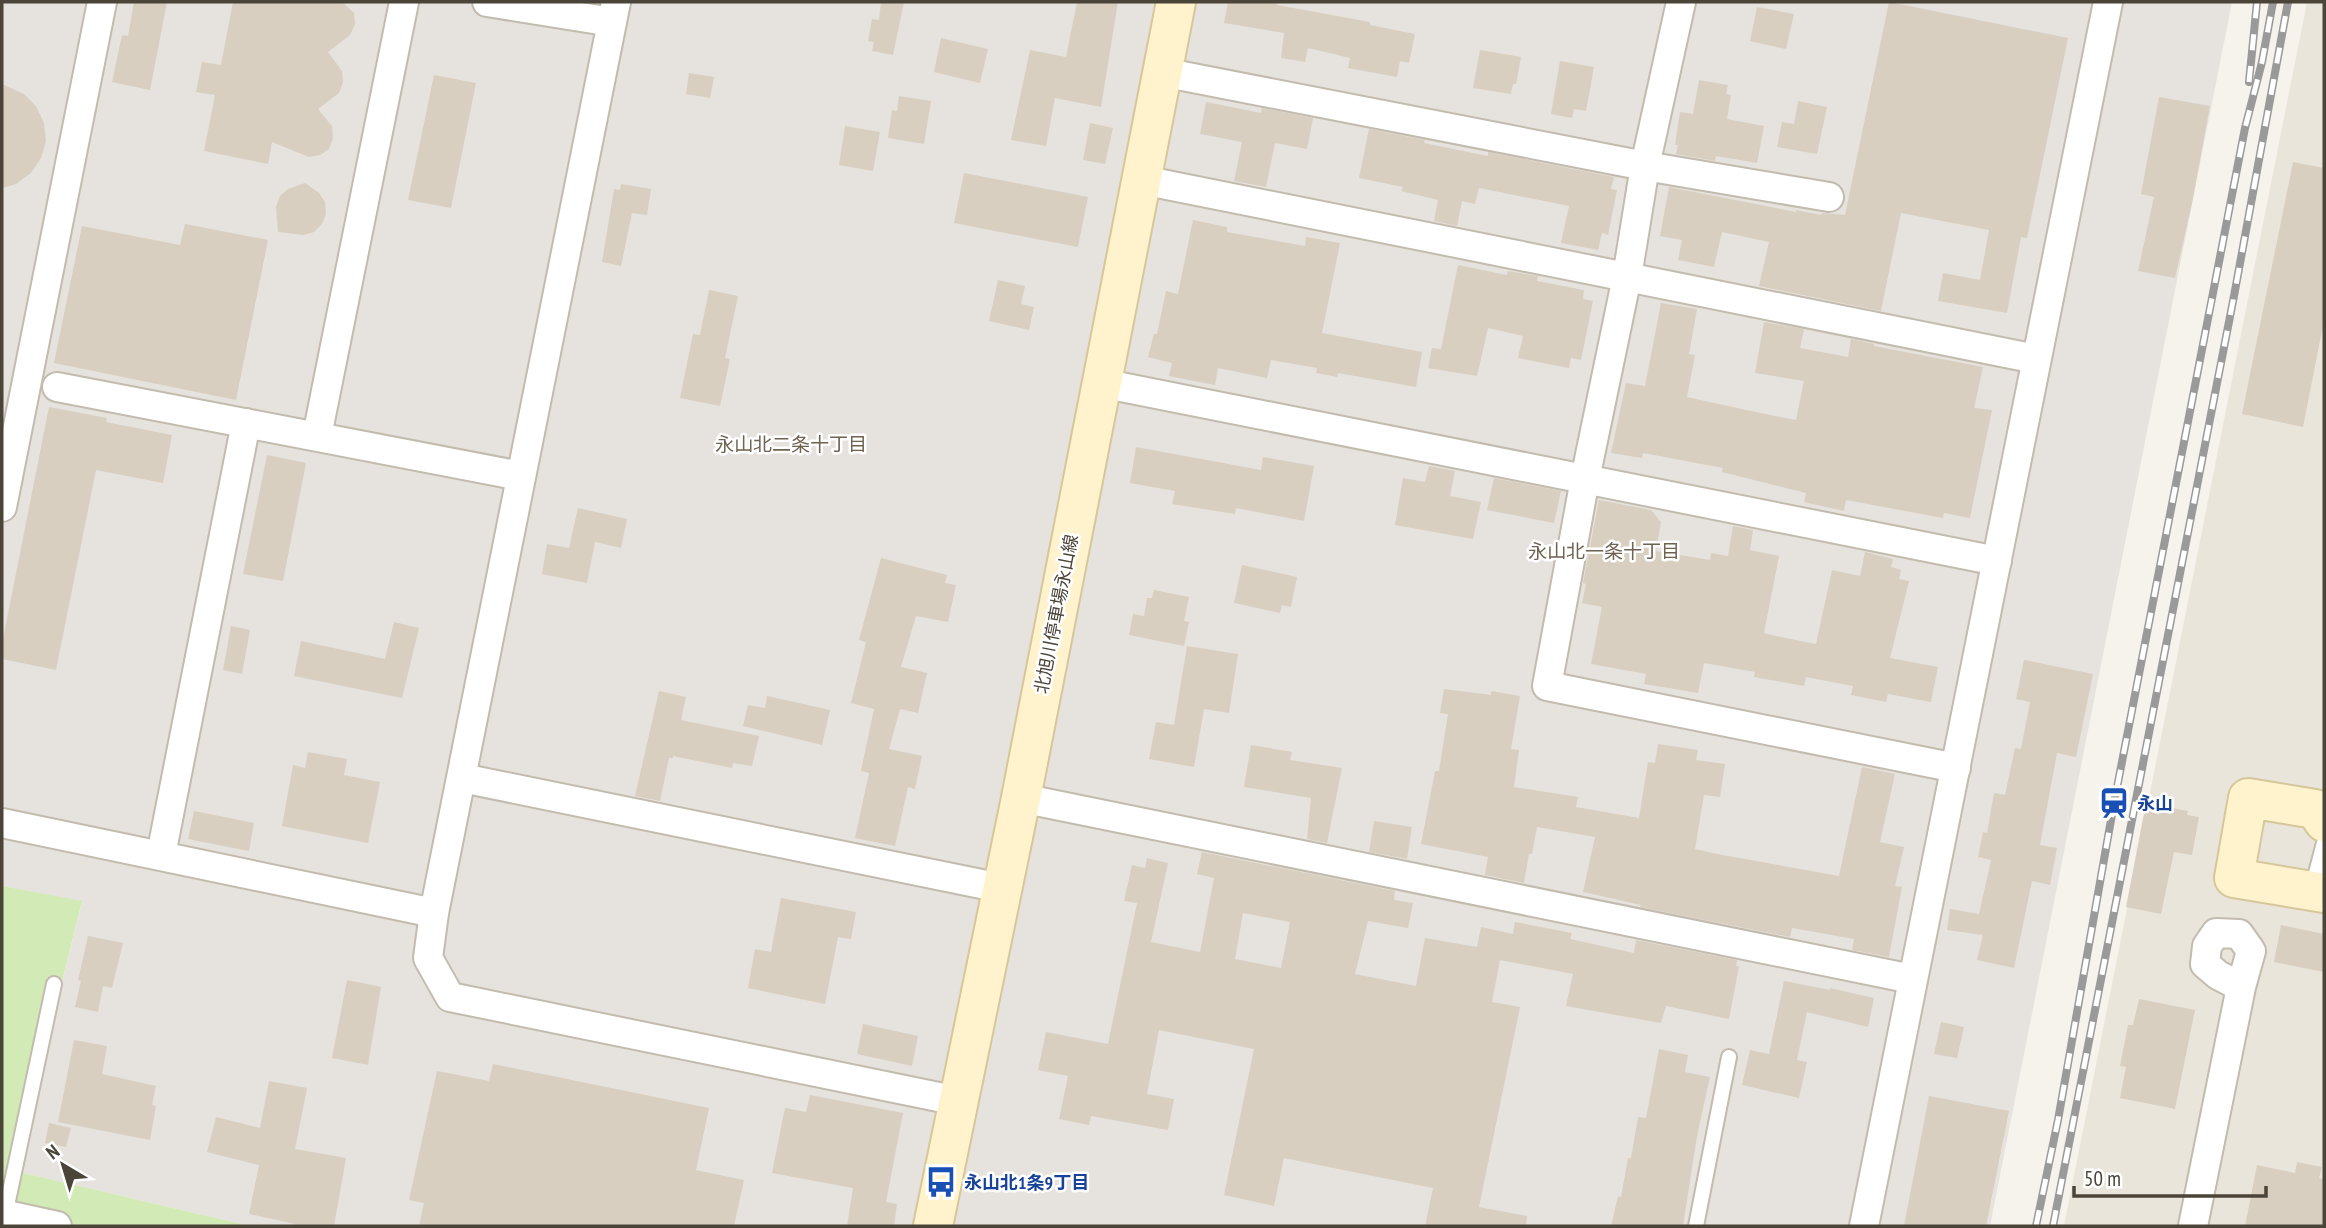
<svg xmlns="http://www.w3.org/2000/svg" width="2326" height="1228" font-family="'PT Sans Narrow','Noto Sans JP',sans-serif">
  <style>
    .residential { fill: #eae5da }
    .industrial { fill: #e6e2dd }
    .green { fill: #d2eab5 }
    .building { fill: #d8cfc1; fill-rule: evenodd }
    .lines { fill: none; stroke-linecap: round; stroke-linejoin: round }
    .lane-casing { stroke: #c2bbae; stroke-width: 18 }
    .street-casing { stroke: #c2bbae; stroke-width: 32 }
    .secondary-casing { stroke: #d6c79b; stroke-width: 42 }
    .lane { stroke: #fff; stroke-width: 14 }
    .street { stroke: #fff; stroke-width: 28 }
    .secondary { stroke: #fff3cd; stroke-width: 38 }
    .rail-casing { stroke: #9a9a9a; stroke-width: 8 }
    .rail { stroke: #fff; stroke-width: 5; stroke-dasharray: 16; stroke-linecap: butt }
    .labels { text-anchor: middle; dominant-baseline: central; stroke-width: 5; stroke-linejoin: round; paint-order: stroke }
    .street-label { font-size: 18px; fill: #4b4439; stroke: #fff }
    .transit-label { font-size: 18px; font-weight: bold; fill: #164399; stroke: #fff; text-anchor: start }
    .neighbourhood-label { font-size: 19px; fill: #6e6250; stroke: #fff }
  </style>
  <rect width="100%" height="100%" fill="#f6f3ec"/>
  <!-- residential -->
  <polygon class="residential" points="2307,2 2324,2 2324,1226 2064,1226"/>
  <!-- industrial -->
  <polygon class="industrial" points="2,2 2232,2 1990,1226 250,1226 15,1171 82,902 2,886"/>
  <!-- green -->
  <polygon class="green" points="2,886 82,901 15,1171 250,1226 2,1226"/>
  <!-- building -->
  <g class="building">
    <polygon points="134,2 167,2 150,90 112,82 122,35 128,36"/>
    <polygon points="233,2 342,2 354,13 355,24 350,35 328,52 342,71 343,82 339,93 318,109 332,126 333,138 329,149 320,155 309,157 272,142 268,164 204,151 215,95 196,92 202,62 221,65"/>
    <polygon points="881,2 904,2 893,55 872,51 874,42 868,41 872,19 879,20"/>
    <polygon points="1077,2 1118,2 1101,107 1055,98 1046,146 1011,140 1030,50 1066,57"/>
    <polygon points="1228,2 1277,2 1277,5 1370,22 1370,25 1415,34 1409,63 1400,61 1397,77 1348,68 1350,58 1308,48 1305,62 1281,58 1284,33 1224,23"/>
    <polygon points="1889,2 2068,38 2027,238 2021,237 2007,313 1938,301 1943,273 1980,280 1989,230 1901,213 1881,311 1759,286 1769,242 1722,232 1714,267 1678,260 1682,240 1660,236 1669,187 1796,212 1796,210 1821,215 1822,213 1845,215"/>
    <polygon points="1757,7 1794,14 1786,49 1750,41"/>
    <polygon points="941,38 988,49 980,83 934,72"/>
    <polygon points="1480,50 1521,57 1516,84 1513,84 1511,94 1473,88"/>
    <polygon points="1560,61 1594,67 1586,111 1574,109 1572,118 1551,114"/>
    <polygon points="689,73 714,77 710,98 686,94"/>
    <polygon points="434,75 476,83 451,208 408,200"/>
    <polygon points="1699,80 1728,85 1726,94 1731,95 1727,119 1764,126 1757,163 1716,156 1715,161 1676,154 1678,145 1675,145 1680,112 1693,114"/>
    <polygon points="2,84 24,94 36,106 44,123 46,141 41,158 31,173 16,184 2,188"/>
    <polygon points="899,96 931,101 924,144 888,138 892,110 897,111"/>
    <polygon points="2159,97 2210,106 2192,203 2175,278 2138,271 2154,197 2141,194"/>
    <polygon points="1798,101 1827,107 1817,154 1777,147 1782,122 1794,124"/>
    <polygon points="1206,102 1261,113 1262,108 1313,118 1307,149 1275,143 1266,187 1234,181 1242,142 1200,134"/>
    <polygon points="1090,123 1113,128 1105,164 1083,160"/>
    <polygon points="845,126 880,132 873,171 839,165"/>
    <polygon points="1369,129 1425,140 1424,143 1488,156 1488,152 1614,177 1611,189 1617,190 1608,235 1602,233 1598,250 1561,243 1569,206 1479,188 1475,204 1462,201 1457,226 1434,221 1438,200 1401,191 1403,187 1359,178"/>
    <polygon points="2293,162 2324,168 2324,321 2303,427 2242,414"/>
    <polygon points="964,173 1088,197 1078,247 954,223"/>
    <polygon points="305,183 319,193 325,202 326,214 322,224 314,232 303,235 278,232 276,207 280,196 288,189"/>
    <polygon points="621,184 651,189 647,215 632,213 621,266 602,262 614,189 620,190"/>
    <polygon points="1193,220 1227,227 1227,232 1305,246 1306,237 1340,243 1322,333 1422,352 1416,387 1338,373 1337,377 1316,373 1317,368 1271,360 1267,378 1218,368 1215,385 1169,376 1172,363 1148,357 1154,334 1157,334 1166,291 1178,294"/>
    <polygon points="185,224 268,240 236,400 54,363 82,226 180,245"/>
    <polygon points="1458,265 1507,275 1508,271 1538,276 1537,281 1584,290 1583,299 1593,301 1581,360 1571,358 1569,368 1518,358 1523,336 1488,328 1477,376 1428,368 1432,348 1441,349"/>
    <polygon points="998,280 1025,286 1021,304 1034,307 1029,330 989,321"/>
    <polygon points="709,290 738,296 725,358 730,359 720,406 680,398 693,334 700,335"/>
    <polygon points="1661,303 1697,309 1689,354 1695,355 1687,397 1765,414 1796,420 1804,381 1755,373 1764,322 1804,329 1800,348 1848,357 1851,339 1874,344 1874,346 1983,367 1974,408 1992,410 1970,518 1944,513 1943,518 1846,500 1844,511 1804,502 1806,493 1722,472 1723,468 1643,453 1642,458 1611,453 1626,383 1645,386"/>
    <polygon points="49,407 107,418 106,422 172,435 163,483 96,470 56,670 2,659 2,644"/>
    <polygon points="1136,447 1261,470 1263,457 1314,466 1304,521 1236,508 1235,514 1172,504 1175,491 1130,483"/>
    <polygon points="267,455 306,463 283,581 243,574"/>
    <polygon points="1429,466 1455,471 1450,496 1481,502 1473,539 1395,525 1403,478 1425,482"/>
    <polygon points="1494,478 1561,491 1554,523 1487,510"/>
    <polygon points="1599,500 1651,510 1661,522 1656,551 1710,560 1711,553 1728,556 1733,526 1753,530 1750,550 1779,556 1764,633 1776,636 1816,644 1832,570 1860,576 1865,552 1893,559 1891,567 1901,570 1899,579 1909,581 1890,658 1938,667 1931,702 1888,694 1886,702 1851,695 1853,686 1806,677 1804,686 1754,677 1755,672 1704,663 1698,693 1644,684 1646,674 1591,664 1602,607 1582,603 1586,584 1583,583"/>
    <polygon points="578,508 627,519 621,548 595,542 587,583 542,574 547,544 569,548"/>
    <polygon points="881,558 947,575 945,583 956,585 948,622 916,616 901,667 927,673 918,713 900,709 889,749 922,756 915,789 908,787 895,846 855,838 869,773 861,771 874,709 851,703 866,642 859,640"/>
    <polygon points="1242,565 1297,577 1291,607 1282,605 1280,613 1234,603"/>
    <polygon points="1154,590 1189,597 1184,621 1189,622 1184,646 1129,635 1133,614 1144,616 1147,598 1152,598"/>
    <polygon points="394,622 419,628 402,698 294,676 301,641 385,659"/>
    <polygon points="231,626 250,630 242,674 223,670"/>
    <polygon points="1187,646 1238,654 1229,713 1204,709 1194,767 1149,759 1156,722 1174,725"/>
    <polygon points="2024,660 2093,674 2076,757 2057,753 2040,845 2057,848 2050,885 2032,881 2014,968 1977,960 1983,935 1947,930 1950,909 1979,914 1991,860 1978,857 1983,832 1987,833 1994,793 2005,795 2015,748 2021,749 2030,702 2016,699"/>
    <polygon points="1444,689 1491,695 1491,691 1520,696 1511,749 1519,750 1514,787 1578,797 1576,807 1639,818 1648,762 1655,763 1658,744 1698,750 1696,760 1725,764 1720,797 1704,795 1695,849 1717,854 1839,876 1862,767 1895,774 1880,842 1904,847 1895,886 1902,887 1889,957 1852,950 1854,939 1792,928 1790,937 1640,907 1641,905 1583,892 1595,837 1537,827 1532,854 1529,854 1524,883 1485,875 1488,857 1421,844 1435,771 1439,771 1448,714 1440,713"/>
    <polygon points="659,691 686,697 681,720 759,736 752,766 733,763 732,768 673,756 673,758 669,758 660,801 635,796"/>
    <polygon points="767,696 830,710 822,745 743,726 748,705 765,708"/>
    <polygon points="1251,745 1292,752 1290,760 1342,768 1327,843 1307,839 1311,798 1244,787"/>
    <polygon points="308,752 347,759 344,775 380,782 368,843 282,826 293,765 305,768"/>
    <polygon points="2146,803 2188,811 2187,815 2199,817 2192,855 2174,852 2161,914 2126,907"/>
    <polygon points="194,811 254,823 249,851 188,839"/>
    <polygon points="1374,821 1412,827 1407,859 1369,852"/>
    <path d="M1202 852 1395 891 1394 900 1413 903 1408 928 1368 921 1355 974 1416 986 1425 938 1477 947 1481 927 1513 934 1515 922 1572 933 1570 939 1634 953 1636 940 1737 960 1736 966H1739L1729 1019 1666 1006 1661 1023 1566 1006 1573 974 1500 960 1492 1002 1520 1007 1479 1207 1527 1216 1526 1226H1425L1433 1188 1284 1158 1274 1206 1224 1195 1254 1049 1159 1030 1147 1094 1174 1099 1168 1130 1091 1116 1089 1125 1059 1119 1068 1076 1038 1070 1046 1032 1108 1044 1137 903 1124 901 1132 865 1145 868 1147 858 1168 863 1151 942 1200 952 1214 878 1197 874ZM1243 913 1290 922 1281 968 1235 959Z"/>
    <polygon points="781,898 856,912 851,939 838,937 825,1004 748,988 755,949 771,952"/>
    <polygon points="2281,925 2324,934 2324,972 2274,962"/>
    <polygon points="88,936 123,943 112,988 103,986 98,1012 75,1007 81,981 78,980"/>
    <polygon points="347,980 381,987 368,1065 332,1058"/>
    <polygon points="1784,981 1830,990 1830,988 1874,998 1868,1027 1807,1012 1797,1060 1807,1062 1799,1098 1742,1085 1750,1050 1769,1054"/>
    <polygon points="2139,999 2195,1010 2175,1109 2120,1098 2126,1067 2120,1066 2128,1025 2133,1025"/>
    <polygon points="1941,1022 1964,1027 1957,1058 1934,1054"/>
    <polygon points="863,1024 918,1036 912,1066 857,1054"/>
    <polygon points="74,1040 107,1046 102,1074 156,1086 152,1105 156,1106 150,1140 58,1122"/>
    <polygon points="1659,1049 1688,1055 1685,1072 1710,1077 1697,1136 1683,1226 1611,1226 1618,1196 1621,1197 1628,1158 1631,1158 1638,1117 1646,1118"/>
    <polygon points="493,1064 709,1108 696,1170 744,1180 734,1226 419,1226 424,1203 409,1200 437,1071 489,1081"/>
    <polygon points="269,1081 307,1088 295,1149 346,1158 334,1226 294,1226 295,1224 249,1214 259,1165 207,1152 216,1117 260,1128"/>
    <polygon points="810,1095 903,1113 886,1202 897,1204 894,1226 847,1226 853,1188 772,1173 785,1108 806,1112"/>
    <polygon points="1929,1096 2009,1111 1986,1226 1904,1226"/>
    <polygon points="49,1123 71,1128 66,1147 45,1143"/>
    <polygon points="2297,1162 2322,1167 2319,1178 2324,1179 2324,1226 2245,1226 2257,1165 2295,1173"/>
  </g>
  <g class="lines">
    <defs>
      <g id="lane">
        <polyline points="2312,888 2324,843"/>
        <polyline points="5,1215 54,984"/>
        <polyline points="1696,1226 1729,1057"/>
      </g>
      <g id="street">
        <polyline points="487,2 612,22"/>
        <polyline points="616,2 434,913 428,958 450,997 958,1101"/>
        <polyline points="1681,2 1645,166 1627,277 1585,479 1547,686 1956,768"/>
        <polyline points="1162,72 1645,166 1829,197"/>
        <polyline points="1142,180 2036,359"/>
        <polyline points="1101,383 1997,561"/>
        <polyline points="57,387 521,476"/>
        <polyline points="317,436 404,2"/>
        <polyline points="2,507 102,2"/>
        <polyline points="462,778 1001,888"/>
        <polyline points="1021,798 1912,979"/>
        <polyline points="2,823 434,913"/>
        <polyline points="161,855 246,423"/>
        <polyline points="2,1214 57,1226"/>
        <polyline points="1864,1226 2108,2"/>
        <polyline points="2193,1226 2241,987 2251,951 2239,934 2216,933 2207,946 2205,964 2218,975 2241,987"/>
      </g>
      <g id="secondary">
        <polyline points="2324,822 2315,809 2248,798 2234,878 2324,893"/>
        <polyline points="933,1226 1021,798 1176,2"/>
      </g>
    </defs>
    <!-- lane casing -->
    <use href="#lane" class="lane-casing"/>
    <!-- street casing -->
    <use href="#street" class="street-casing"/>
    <!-- secondary casing -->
    <use href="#secondary" class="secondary-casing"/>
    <!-- lane -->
    <use href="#lane" class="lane"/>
    <!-- street -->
    <use href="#street" class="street"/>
    <!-- secondary -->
    <use href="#secondary" class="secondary"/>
    <defs>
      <g id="rail">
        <polyline points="2249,82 2257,2"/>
        <polyline points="2036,1226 2058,1120 2114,803 2245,128 2262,62 2273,2"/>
        <polyline points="2053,1226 2234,296 2288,2"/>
      </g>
    </defs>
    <!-- rail casing -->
    <use href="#rail" class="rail-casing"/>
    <!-- rail -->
    <use href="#rail" class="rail"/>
  </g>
  <!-- icons -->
  <defs>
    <symbol id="station-bare" viewBox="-9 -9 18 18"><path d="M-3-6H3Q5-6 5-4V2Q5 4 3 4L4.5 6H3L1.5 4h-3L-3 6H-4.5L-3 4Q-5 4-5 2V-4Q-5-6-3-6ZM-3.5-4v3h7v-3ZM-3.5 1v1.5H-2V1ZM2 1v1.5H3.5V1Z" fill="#1a4fb4" stroke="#fff" stroke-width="2.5" paint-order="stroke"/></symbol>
    <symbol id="bus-bare" viewBox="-9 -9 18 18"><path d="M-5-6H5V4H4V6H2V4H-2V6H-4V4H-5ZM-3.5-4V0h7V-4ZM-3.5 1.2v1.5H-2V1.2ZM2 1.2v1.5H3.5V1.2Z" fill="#1a4fb4" stroke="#fff" stroke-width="2.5" paint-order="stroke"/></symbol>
  </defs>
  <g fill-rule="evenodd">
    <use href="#station-bare" x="2092" y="781" width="44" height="44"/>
    <use href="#bus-bare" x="919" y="1160" width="44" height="44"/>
  </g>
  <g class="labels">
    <!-- street labels -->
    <g class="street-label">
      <text transform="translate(1056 614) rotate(-79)">北旭川停車場永山線</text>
    </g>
    <!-- transit labels -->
    <g class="transit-label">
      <text x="2137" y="803">永山</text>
      <text x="964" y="1182">永山北1条9丁目</text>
    </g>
    <!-- neighbourhood labels -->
    <g class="neighbourhood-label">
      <text x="791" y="444">永山北二条十丁目</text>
      <text x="1604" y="551">永山北一条十丁目</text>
    </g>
  </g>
  <!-- border -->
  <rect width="2326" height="1228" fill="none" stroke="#4b4439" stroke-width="7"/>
  <!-- north arrow -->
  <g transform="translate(63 1165) rotate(322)" stroke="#ffffff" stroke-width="5" paint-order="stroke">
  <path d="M0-5L12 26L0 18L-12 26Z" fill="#4b4439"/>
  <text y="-10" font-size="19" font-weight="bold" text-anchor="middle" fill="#4b4439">N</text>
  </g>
  <!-- scale -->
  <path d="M2074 1186v10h192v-10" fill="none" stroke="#4b4439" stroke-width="3.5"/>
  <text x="2084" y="1186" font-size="21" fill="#4b4439" stroke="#ffffff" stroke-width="5" paint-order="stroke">50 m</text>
</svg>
